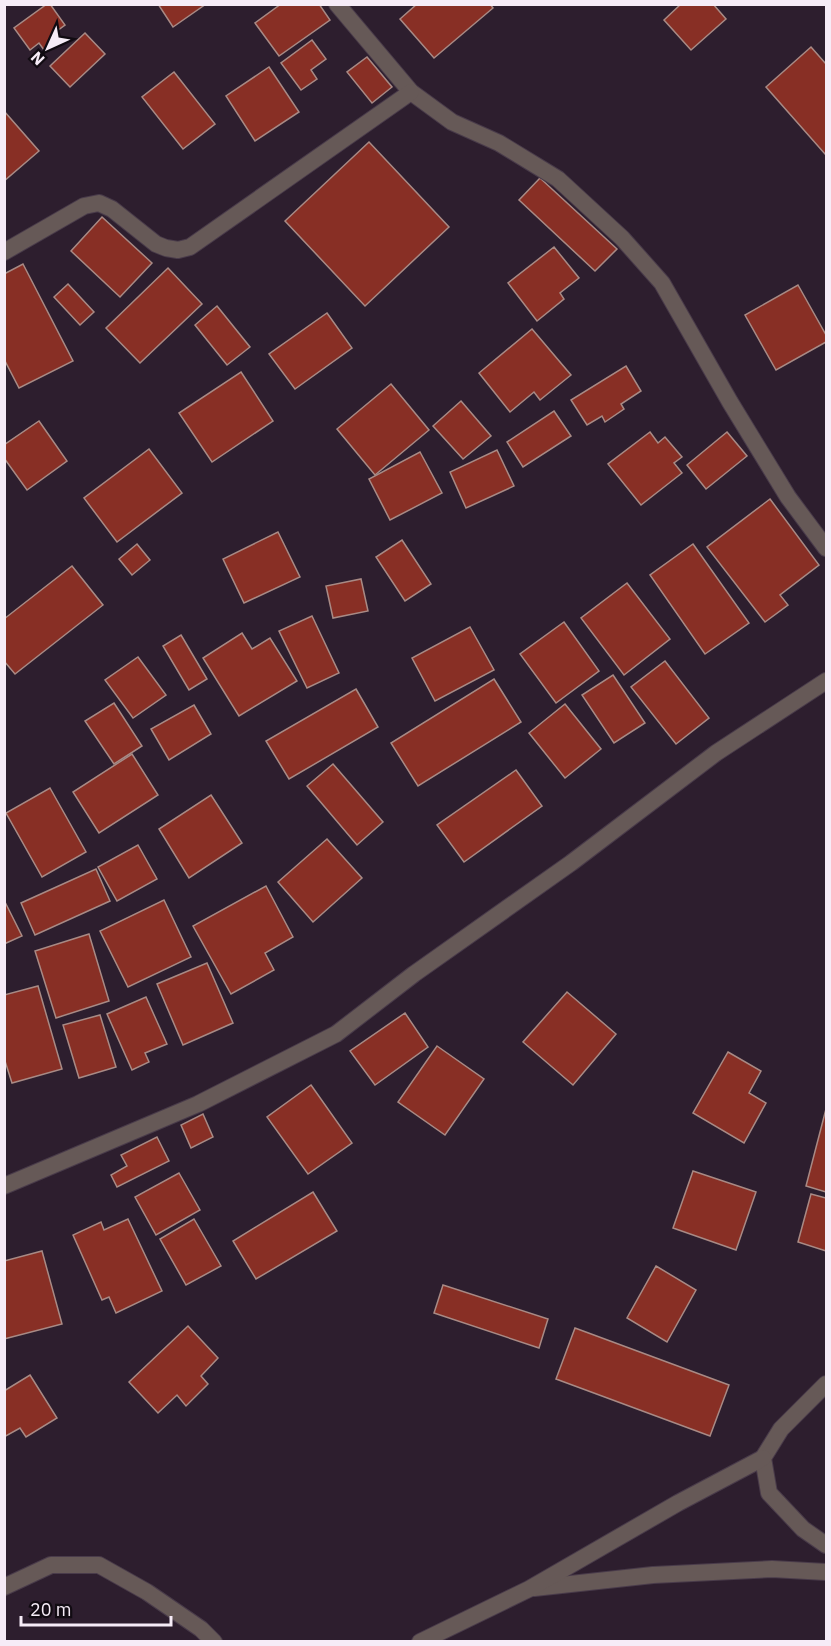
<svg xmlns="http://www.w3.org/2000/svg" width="831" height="1646" font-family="'IBM Plex Sans',sans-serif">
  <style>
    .building { fill: #882f25; stroke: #a88a85; stroke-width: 1.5 }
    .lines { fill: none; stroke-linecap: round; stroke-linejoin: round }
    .minor-casing { stroke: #493b4a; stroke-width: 18 }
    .minor { stroke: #665957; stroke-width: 16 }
  </style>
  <rect width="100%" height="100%" fill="#2d1e2e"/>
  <!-- building -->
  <g class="building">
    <polygon points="47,4 50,4 65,25 53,34 57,40 44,50 39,43 30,50 14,28"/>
    <polygon points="158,4 206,4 173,27"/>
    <polygon points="281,4 319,4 330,20 279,56 255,23"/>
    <polygon points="417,4 490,4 493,8 434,58 400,19"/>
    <polygon points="681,4 713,4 726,19 691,50 664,20"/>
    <polygon points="85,33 105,54 70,87 50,66"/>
    <polygon points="312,40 326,59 311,70 317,79 301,90 281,63"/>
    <polygon points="811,47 826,64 826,152 825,154 766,87"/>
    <polygon points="367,57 392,87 372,103 347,72"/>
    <polygon points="269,67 299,112 255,141 226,96"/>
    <polygon points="174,72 215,124 183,149 142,97"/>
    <polygon points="4,111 39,151 4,181"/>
    <polygon points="369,142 449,227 365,306 285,221"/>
    <polygon points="540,178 617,249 595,271 519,200"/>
    <polygon points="102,217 152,263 120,297 71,251"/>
    <polygon points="554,247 579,278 560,293 564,299 537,321 508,283"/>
    <polygon points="23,264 73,361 19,388 4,359 4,274"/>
    <polygon points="168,268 202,304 140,363 106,328"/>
    <polygon points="68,284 94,312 80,325 54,297"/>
    <polygon points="798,285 826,335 826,342 776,370 745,315"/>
    <polygon points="217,306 250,347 227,365 195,325"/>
    <polygon points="327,313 352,348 295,389 269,354"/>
    <polygon points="532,329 571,375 540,400 534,392 510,412 479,373"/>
    <polygon points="626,366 641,391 621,404 624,409 605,422 602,416 587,425 571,400"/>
    <polygon points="241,372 273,421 212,462 179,413"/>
    <polygon points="391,384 429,430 375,475 337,429"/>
    <polygon points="461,401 491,436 463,459 433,426"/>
    <polygon points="554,411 571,436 523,467 507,442"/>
    <polygon points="39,421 67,461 27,490 4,458 4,445"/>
    <polygon points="650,432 658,443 665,437 682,457 674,463 682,473 641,505 608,464"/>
    <polygon points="727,432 747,456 706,489 687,465"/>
    <polygon points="149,449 182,493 117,542 84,498"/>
    <polygon points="497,450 514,486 466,508 450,472"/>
    <polygon points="420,452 442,493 390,520 369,479"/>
    <polygon points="770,499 819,565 780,595 788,605 765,622 707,547"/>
    <polygon points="278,532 300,577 244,603 223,559"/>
    <polygon points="402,540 431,584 405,601 376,557"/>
    <polygon points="137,544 150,560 132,575 119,559"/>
    <polygon points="693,544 749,623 705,654 650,575"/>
    <polygon points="72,566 103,605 15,674 4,661 4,619"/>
    <polygon points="361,579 368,611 333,618 326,586"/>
    <polygon points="627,583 670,639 624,675 581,618"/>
    <polygon points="312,616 339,673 307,688 279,631"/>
    <polygon points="564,622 599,671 556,703 520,654"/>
    <polygon points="470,627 494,670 435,701 412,658"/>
    <polygon points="242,633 252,649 270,638 297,681 239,716 203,658"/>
    <polygon points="181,635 207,679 189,690 163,646"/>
    <polygon points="138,657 166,695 133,718 105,680"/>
    <polygon points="665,661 709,718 676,744 631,687"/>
    <polygon points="613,675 645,723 614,743 582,695"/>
    <polygon points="494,679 521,722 418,786 391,743"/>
    <polygon points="356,689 378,727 289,779 266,741"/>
    <polygon points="114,703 142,746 114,764 85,721"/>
    <polygon points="565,704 601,749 565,778 529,733"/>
    <polygon points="194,705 211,734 169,760 151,729"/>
    <polygon points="132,754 158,795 99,833 73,792"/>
    <polygon points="333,764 383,822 357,845 307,786"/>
    <polygon points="516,770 542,806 464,862 437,825"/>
    <polygon points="50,788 86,852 42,877 6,813"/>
    <polygon points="211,795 242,843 189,878 159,829"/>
    <polygon points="327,839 362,878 313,922 278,882"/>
    <polygon points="138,845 157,879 117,901 98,867"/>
    <polygon points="96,869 110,901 35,935 21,903"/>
    <polygon points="266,886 293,937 265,953 274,970 231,994 193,926"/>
    <polygon points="4,900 22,936 4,944"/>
    <polygon points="164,900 191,957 128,987 100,931"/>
    <polygon points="89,934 109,1001 56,1018 35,951"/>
    <polygon points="207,963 233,1023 183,1045 157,984"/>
    <polygon points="38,986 62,1069 12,1083 4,1058 4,995"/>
    <polygon points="567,992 616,1034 573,1085 523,1042"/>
    <polygon points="146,997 167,1044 145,1053 149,1062 132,1070 107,1014"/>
    <polygon points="405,1013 428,1047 375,1085 350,1051"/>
    <polygon points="100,1015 116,1067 79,1078 63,1025"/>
    <polygon points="437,1046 484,1079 445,1135 398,1102"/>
    <polygon points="728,1052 761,1071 749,1093 766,1103 744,1143 693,1113"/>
    <polygon points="311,1085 352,1143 308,1174 267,1117"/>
    <polygon points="826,1109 826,1192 806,1186"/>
    <polygon points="203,1114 213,1137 191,1148 181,1125"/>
    <polygon points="157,1137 169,1161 117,1187 111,1175 127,1166 121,1155"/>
    <polygon points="693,1171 756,1192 736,1250 673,1228"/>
    <polygon points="179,1173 200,1210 156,1235 135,1197"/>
    <polygon points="313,1192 337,1231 256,1279 233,1241"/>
    <polygon points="811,1194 826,1198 826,1251 798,1242"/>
    <polygon points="128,1219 162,1291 116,1313 109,1297 102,1300 73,1235 101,1222 104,1230"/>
    <polygon points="194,1219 221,1266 186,1285 160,1239"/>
    <polygon points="42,1251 62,1324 4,1339 4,1261"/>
    <polygon points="656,1266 696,1290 667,1342 627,1318"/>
    <polygon points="443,1285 548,1319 539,1348 434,1313"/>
    <polygon points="188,1326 218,1358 201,1376 208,1384 186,1406 177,1395 158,1413 129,1382"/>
    <polygon points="575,1328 729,1385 710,1436 556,1379"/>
    <polygon points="30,1375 57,1418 26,1437 20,1428 4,1437 4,1391"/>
  </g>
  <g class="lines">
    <defs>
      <g id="minor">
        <polyline points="337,4 411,92 452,122 499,143 558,179 622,238 662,283 730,402 788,497 826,548"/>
        <polyline points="4,252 84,206 99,203 112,209 156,244 166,248 178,250 190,247 411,92"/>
        <polyline points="4,1186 198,1104 336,1034 414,974 571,863 716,753 826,681"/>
        <polyline points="826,1384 781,1429 763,1458 769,1493 803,1529 826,1545"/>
        <polyline points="4,1587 51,1565 99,1565 147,1592 201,1629 214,1642"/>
        <polyline points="534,1588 653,1575 772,1569 826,1572"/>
        <polyline points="420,1642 529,1589 678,1503 763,1458"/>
      </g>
    </defs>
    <!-- minor casing -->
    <use href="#minor" class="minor-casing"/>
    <!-- minor -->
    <use href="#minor" class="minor"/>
  </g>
  <!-- border -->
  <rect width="831" height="1646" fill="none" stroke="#f6ecf7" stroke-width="12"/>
  <!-- north arrow -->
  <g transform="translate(48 48) rotate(225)" stroke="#110b12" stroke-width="4.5" paint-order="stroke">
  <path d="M0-4.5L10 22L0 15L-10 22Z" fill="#f6ecf7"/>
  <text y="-9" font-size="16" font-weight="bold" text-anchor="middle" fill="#f6ecf7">N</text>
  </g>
  <!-- scale -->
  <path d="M21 1616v9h150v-9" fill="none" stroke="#f6ecf7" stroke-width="3"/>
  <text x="30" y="1616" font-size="18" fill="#f6ecf7" stroke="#110b12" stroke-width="4.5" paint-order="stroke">20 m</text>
</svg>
